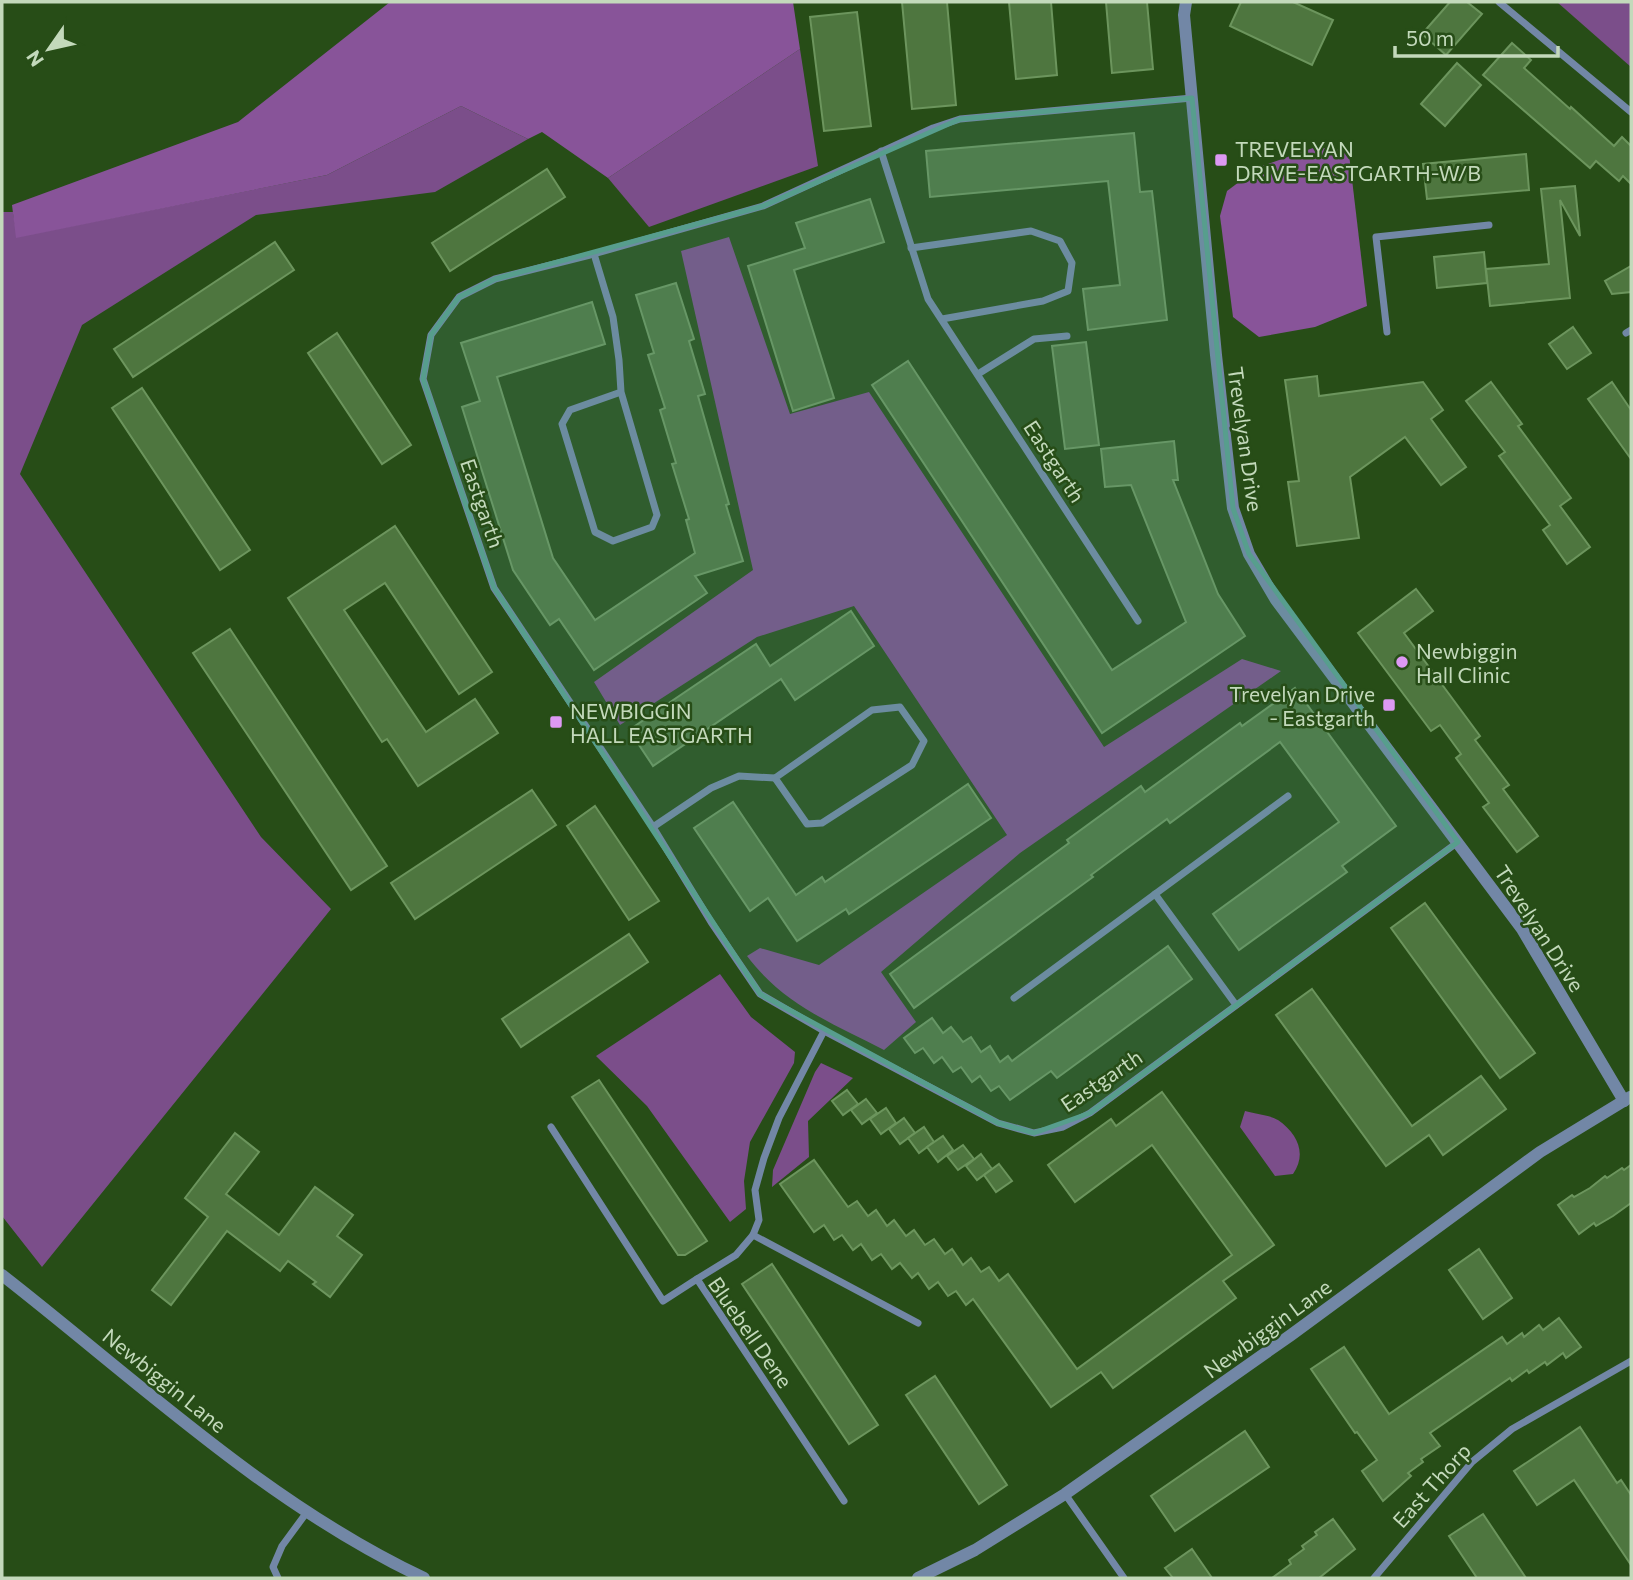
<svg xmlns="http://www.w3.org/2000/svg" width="1633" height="1580" font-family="Commissioner,sans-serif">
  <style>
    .green { fill: #7b4e8a }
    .forest { fill: #885499 }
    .building { fill: #4e763f; stroke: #6c955d; stroke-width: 2 }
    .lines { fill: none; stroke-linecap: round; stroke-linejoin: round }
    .minor { stroke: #7287a6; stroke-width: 7 }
    .tertiary { stroke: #7287a6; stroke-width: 12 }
    .marked { fill: #579e8d; fill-opacity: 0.2; stroke: #579e8d; stroke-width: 5; stroke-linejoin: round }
    .poi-dot { fill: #dd99f3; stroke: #274d17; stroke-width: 2.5 }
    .labels { text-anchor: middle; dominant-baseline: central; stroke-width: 5; stroke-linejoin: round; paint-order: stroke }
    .poi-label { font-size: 21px; fill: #c3d9bb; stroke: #274d17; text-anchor: start }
    .street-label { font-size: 21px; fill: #c3d9bb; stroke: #274d17 }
  </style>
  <rect width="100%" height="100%" fill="#274d17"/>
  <!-- green -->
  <g class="green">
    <polygon points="1557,2 1631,2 1631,67"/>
    <polygon points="800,49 818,166 649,227 608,178"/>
    <polygon points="461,106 528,139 435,192 256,215 82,325 20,474 261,837 331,909 42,1267 2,1216 2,212 13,212 17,237 327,175"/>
    <path d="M729 237 790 414 869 392 1104 747 1242 659 1281 671 1020 853 881 972 916 1022 884 1050C832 1023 784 1005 747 956L760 948 819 965 1007 835 854 606 757 637 620 725 594 682 753 570 681 251Z"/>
    <polygon points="720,974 751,1017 795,1052 794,1063 750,1142 744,1181 746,1209 730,1222 647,1106 596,1056"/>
    <polygon points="821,1063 853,1078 808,1121 809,1157 772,1187 773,1170 815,1072"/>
    <path d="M1245 1111C1255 1114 1270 1115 1278 1120 1298 1134 1307 1154 1293 1174L1275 1176 1240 1127Z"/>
  </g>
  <!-- forest -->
  <g class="forest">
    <polygon points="390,2 793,2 800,49 608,178 542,132 528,139 461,106 327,175 16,238 12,205 238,122"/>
    <polygon points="1313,148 1334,148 1349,154 1367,306 1315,327 1259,337 1233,317 1220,216 1227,191 1259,167"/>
  </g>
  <!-- building -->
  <g class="building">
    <polygon points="902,2 947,2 956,105 912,109"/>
    <polygon points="1009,2 1051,2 1057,75 1016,79"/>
    <polygon points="1106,2 1147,2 1153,69 1112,73"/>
    <polygon points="1241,2 1293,2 1333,20 1312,65 1230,26"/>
    <polygon points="1450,2 1467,2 1482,14 1446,55 1422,34"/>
    <polygon points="857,12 871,126 824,131 810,17"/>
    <polygon points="1512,43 1531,60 1524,68 1570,109 1571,107 1614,146 1622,137 1631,146 1631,184 1623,176 1619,181 1596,161 1590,168 1483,75"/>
    <polygon points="1457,63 1481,85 1445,126 1421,104"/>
    <polygon points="1134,133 1140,192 1152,191 1167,320 1088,330 1083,289 1120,285 1108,181 930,197 926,151"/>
    <polygon points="1526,154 1529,190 1427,199 1423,164"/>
    <polygon points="547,169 565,197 450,271 432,243"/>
    <polygon points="1575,186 1580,236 1560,200 1570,298 1490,306 1486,269 1549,264 1541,189"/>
    <polygon points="870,199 884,242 794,270 834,398 793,411 748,266 805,248 796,223"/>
    <polygon points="275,242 294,270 133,377 114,349"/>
    <polygon points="1484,252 1487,283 1437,288 1434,257"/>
    <polygon points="1631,266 1631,292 1612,294 1605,281"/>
    <polygon points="676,283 694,339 689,341 705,394 698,396 729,504 726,505 743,561 695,576 707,593 594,670 559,619 550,625 513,570 462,407 480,401 461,343 592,302 605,344 497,377 553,558 595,620 695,553 686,520 689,519 672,464 676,463 660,410 665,408 648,355 654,353 636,295"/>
    <polygon points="1573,327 1591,353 1567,369 1549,344"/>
    <polygon points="337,333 411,445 382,464 308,353"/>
    <polygon points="1086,342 1099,445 1065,449 1052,346"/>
    <polygon points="908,361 1112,670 1186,622 1131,485 1105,487 1101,449 1174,441 1178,480 1173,480 1218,594 1245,636 1102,733 872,385"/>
    <polygon points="1317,376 1319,396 1423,382 1443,410 1431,419 1466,467 1441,485 1405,437 1350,477 1359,538 1297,546 1288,482 1299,481 1285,380"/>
    <polygon points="1491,382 1522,424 1518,426 1571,498 1560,506 1590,547 1567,564 1543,530 1550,525 1499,456 1505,452 1466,401"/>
    <polygon points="1612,382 1631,410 1631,459 1588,399"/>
    <polygon points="142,388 250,550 220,570 112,408"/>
    <polygon points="395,526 492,672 459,694 385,583 344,610 426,732 475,699 498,733 418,786 387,739 382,742 288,598"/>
    <polygon points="1416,589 1433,611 1404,633 1480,736 1475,740 1509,785 1503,789 1538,836 1517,852 1483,807 1489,803 1456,758 1461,754 1440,725 1431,731 1358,633"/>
    <polygon points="851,611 874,646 795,700 781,679 653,766 629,730 756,644 770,666"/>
    <polygon points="230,629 387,866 351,890 193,653"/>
    <polygon points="1295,688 1396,826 1342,866 1347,872 1239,950 1213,914 1339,822 1280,742 1170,823 1167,819 1122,852 1091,875 1093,877 914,1008 890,974 1069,843 1067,840 1141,786 1145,792 1240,723 1242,726"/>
    <polygon points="968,784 991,818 849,914 846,909 797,941 768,898 750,911 694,828 733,802 796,895 822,877 825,882"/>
    <polygon points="532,790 556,825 415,919 391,883"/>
    <polygon points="595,806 659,901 629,920 567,826"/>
    <polygon points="1425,903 1535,1053 1500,1078 1391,928"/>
    <polygon points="629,934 648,962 521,1047 502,1019"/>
    <polygon points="1168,946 1192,979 1057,1078 1051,1071 1010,1100 999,1086 991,1091 980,1076 972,1082 961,1067 953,1072 942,1057 934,1063 923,1048 915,1053 904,1038 932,1018 943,1033 951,1027 963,1042 971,1037 981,1052 990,1046 1000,1062 1008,1056 1012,1061"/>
    <polygon points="1312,989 1412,1126 1481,1076 1506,1109 1443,1155 1429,1135 1386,1166 1276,1015"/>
    <polygon points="599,1080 707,1241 685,1255 678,1255 572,1097"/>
    <polygon points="847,1090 858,1104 843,1115 832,1101"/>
    <polygon points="1162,1092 1274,1245 1223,1281 1236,1298 1113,1388 1101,1372 1051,1407 973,1299 966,1305 956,1291 948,1296 938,1282 929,1289 918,1273 912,1278 900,1263 892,1269 881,1254 872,1260 861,1244 853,1250 842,1235 834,1240 824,1225 814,1232 780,1184 814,1160 848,1207 857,1201 868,1216 876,1210 887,1226 894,1220 906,1236 914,1230 925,1245 934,1239 945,1254 952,1249 963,1265 971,1258 981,1272 989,1267 999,1281 1008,1274 1077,1369 1232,1255 1152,1145 1075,1202 1048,1165 1111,1119 1116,1126"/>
    <polygon points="866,1099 877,1113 862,1124 851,1110"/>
    <polygon points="886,1108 896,1123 881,1134 870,1119"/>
    <polygon points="904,1118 915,1133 900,1144 889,1129"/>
    <polygon points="924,1127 934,1142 919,1153 908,1138"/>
    <polygon points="235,1133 259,1152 226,1194 279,1235 315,1187 353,1215 337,1236 362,1255 330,1297 313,1284 316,1282 288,1261 280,1271 227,1231 171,1305 152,1290 208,1217 185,1198"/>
    <polygon points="943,1136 953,1150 938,1162 927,1147"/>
    <polygon points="963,1145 974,1159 958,1170 947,1156"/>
    <polygon points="981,1154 992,1169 977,1180 966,1166"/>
    <polygon points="999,1164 1012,1181 996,1192 984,1175"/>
    <polygon points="1631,1165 1631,1203 1613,1216 1596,1226 1594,1223 1579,1234 1558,1205 1572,1195 1574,1197 1590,1188 1605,1176 1607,1178 1622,1168 1624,1170"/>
    <polygon points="1479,1249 1512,1298 1483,1319 1449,1270"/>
    <polygon points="772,1264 878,1425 849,1444 742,1284"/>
    <polygon points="1559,1318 1581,1347 1566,1358 1563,1353 1547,1365 1545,1362 1529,1373 1527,1370 1512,1381 1510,1378 1430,1433 1440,1446 1421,1459 1423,1462 1408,1473 1411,1476 1383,1501 1362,1471 1377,1460 1357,1432 1355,1433 1311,1369 1344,1347 1389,1414 1502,1337 1507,1344 1522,1333 1524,1337 1539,1325 1543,1330"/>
    <polygon points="935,1376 1007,1485 979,1504 906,1395"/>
    <polygon points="1580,1427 1617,1483 1621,1480 1631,1495 1631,1565 1574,1480 1537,1505 1514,1471"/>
    <polygon points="1245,1431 1269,1467 1175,1531 1151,1496"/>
    <polygon points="1483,1514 1526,1578 1477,1578 1449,1536"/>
    <polygon points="1333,1519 1355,1549 1319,1578 1272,1578 1291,1564 1289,1560 1304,1549 1302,1546 1317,1535 1315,1532"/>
    <polygon points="1192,1549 1212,1578 1173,1578 1165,1568"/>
  </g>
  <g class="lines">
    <!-- minor -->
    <g class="minor">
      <polyline points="1499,2 1631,112"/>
      <polyline points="1192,98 960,119 933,128 763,206 590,255 495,279 459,297 431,335 423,379 494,588 653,827 711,922 760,994 824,1031 998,1123 1034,1133 1063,1127 1090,1113 1458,842"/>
      <polyline points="881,151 928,299 1138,621"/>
      <polyline points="911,248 1031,231 1060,241 1072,263 1068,291 1043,301 942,319"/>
      <polyline points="594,254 613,317 619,360 621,392 570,410 562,424 595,532 613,541 652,527 657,515 621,392"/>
      <polyline points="1387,332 1376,237 1489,225"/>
      <polyline points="1626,333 1631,330"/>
      <polyline points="978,374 1034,339 1067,336"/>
      <polygon points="900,707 924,741 912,765 822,823 807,824 775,778 872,710"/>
      <polyline points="653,827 711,788 739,776 775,778"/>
      <polyline points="1155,894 1236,1005"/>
      <polyline points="1014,998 1288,796"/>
      <polyline points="551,1127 663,1301 697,1279 844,1501"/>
      <polyline points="753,1235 918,1323"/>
      <polyline points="697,1279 736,1255 753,1235 759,1220 755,1190 764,1158 779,1118 824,1031"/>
      <polyline points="1065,1494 1124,1578"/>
      <polyline points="278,1578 273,1567 282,1546 307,1512"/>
      <polyline points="1374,1578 1472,1462 1512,1429 1631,1361"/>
    </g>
    <!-- tertiary -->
    <g class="tertiary">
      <polyline points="1186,2 1184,15 1216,355 1233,508 1249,554 1276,600 1522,929 1624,1101"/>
      <path d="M2 1275C138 1381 267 1504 424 1578"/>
      <polyline points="918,1578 975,1550 1065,1494 1291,1335 1540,1152 1630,1097"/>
    </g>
  </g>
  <!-- marked area -->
  <path class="marked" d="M1192 98 1233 508 1249 554 1458 842 1090 1113 1034 1133 998 1123 760 994 494 588 423 379 431 335 459 297 495 279 763 206 960 119Z"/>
  <!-- markers -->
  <g class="poi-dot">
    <rect x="1214" y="153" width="14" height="14" rx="3.5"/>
    <circle cx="1402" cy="662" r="7"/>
    <rect x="1382" y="698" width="14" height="14" rx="3.5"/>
    <rect x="549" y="715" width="14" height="14" rx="3.5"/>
  </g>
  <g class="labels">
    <!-- poi labels -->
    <g class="poi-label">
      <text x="1235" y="148">TREVELYAN<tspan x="1235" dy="24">DRIVE-EASTGARTH-W/B</tspan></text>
      <text x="1416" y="650">Newbiggin<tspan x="1416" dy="24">Hall Clinic</tspan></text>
      <text x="1375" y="693" text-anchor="end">Trevelyan Drive<tspan x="1375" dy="24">- Eastgarth</tspan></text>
      <text x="570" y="710">NEWBIGGIN<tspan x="570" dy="24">HALL EASTGARTH</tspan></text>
    </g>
    <!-- street labels -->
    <g class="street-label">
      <text transform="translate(1246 439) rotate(82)">Trevelyan Drive</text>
      <text transform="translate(1055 461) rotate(57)">Eastgarth</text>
      <text transform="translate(483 503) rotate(71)">Eastgarth</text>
      <text transform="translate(1540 928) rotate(57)">Trevelyan Drive</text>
      <text transform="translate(1101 1080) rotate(-34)">Eastgarth</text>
      <text transform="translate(1267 1328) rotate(-36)">Newbiggin Lane</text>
      <text transform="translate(751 1332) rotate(55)">Bluebell Dene</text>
      <text transform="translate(165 1380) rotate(39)">Newbiggin Lane</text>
      <text transform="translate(1431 1485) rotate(-48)">East Thorp</text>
    </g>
  </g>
  <!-- border -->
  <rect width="1633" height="1580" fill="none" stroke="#c3d9bb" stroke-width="7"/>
  <!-- north arrow -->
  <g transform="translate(49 49) rotate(236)" stroke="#274d17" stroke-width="5" paint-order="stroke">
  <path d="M0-5L12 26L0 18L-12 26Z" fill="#c3d9bb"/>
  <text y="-10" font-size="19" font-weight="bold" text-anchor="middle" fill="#c3d9bb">N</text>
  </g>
  <!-- scale -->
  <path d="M1395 46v10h163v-10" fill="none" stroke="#c3d9bb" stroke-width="3.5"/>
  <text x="1406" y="46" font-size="21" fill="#c3d9bb" stroke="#274d17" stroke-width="5" paint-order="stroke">50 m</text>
</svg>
